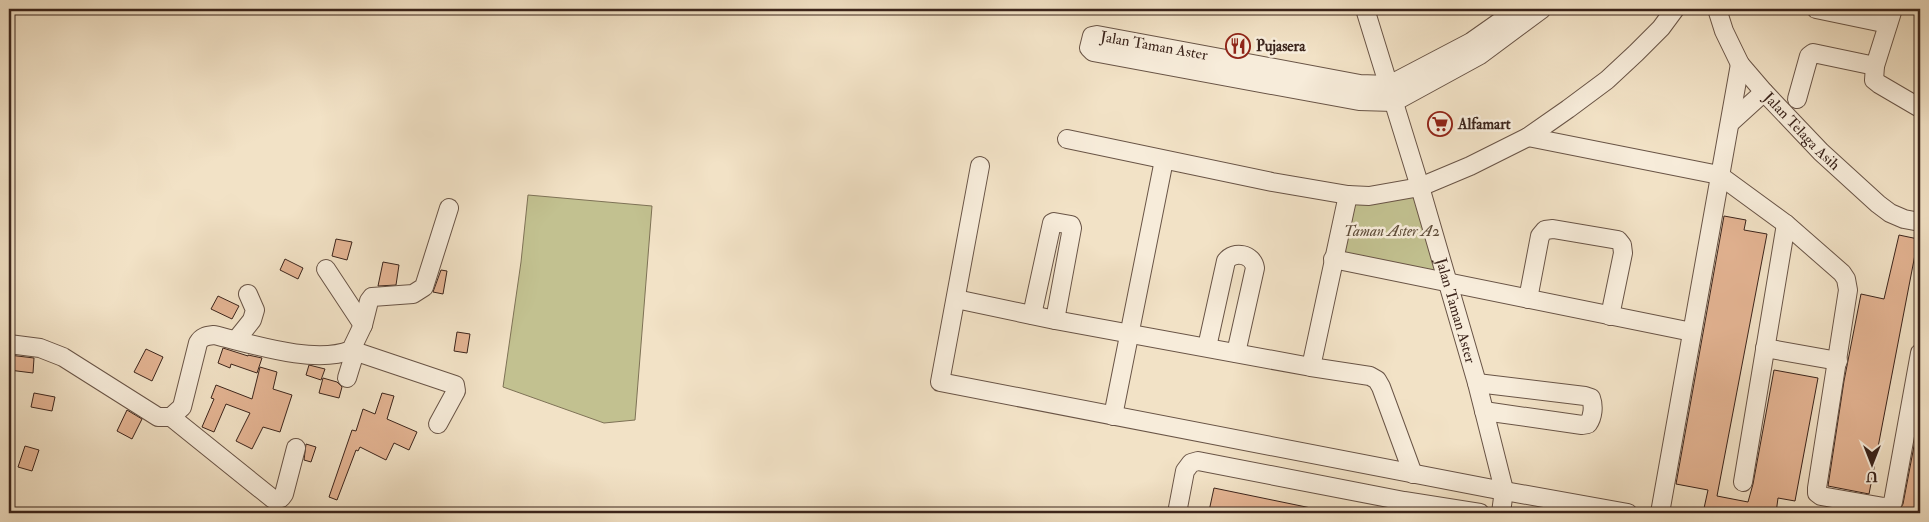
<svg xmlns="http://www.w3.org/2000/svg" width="1929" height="522" font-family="'IM FELL Double Pica',serif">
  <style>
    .green { fill: #c2c190; stroke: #7e7256 }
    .building { fill: #e4b493; stroke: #3b241b }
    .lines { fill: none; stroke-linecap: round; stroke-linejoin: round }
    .minor-casing { stroke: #695446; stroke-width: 20 }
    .minor { stroke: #f7ecda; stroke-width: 18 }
    .labels { text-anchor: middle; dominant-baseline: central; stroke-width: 5; stroke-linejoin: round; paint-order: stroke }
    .street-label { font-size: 15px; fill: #3b241b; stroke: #f7ecda }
    .poi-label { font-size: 15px; font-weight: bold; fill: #3b241b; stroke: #f7ecda; text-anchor: start }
    .park-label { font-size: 15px; font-style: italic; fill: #5d4b38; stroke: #f7ecda }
  </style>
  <rect width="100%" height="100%" fill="#f2e2c6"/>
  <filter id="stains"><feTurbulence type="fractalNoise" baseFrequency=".004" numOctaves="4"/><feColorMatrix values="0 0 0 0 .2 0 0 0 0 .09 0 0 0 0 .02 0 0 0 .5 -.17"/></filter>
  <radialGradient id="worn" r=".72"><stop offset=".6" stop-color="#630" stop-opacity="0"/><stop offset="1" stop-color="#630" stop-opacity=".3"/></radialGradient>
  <!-- green -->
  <g class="green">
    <polygon points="1418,190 1447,280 1343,258 1356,198"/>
    <polygon points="528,195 652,206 635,420 604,423 503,387 521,262"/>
  </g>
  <!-- building -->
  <g class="building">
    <polygon points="1724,216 1746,220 1744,230 1767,234 1717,496 1748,502 1753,484 1774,370 1818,378 1795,501 1778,498 1776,513 1703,513 1708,490 1676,484"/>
    <polygon points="1899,235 1918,239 1869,494 1828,486 1844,381 1861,294 1884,299"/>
    <polygon points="336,239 352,242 347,260 332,256"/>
    <polygon points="285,259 303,268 298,279 280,270"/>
    <polygon points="383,262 399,265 396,285 378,286"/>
    <polygon points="441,270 447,271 443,294 433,292"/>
    <polygon points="218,296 239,306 232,319 211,309"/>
    <polygon points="457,332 470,334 467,353 454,351"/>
    <polygon points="223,348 248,356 248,355 262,358 257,373 231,364 230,368 218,363"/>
    <polygon points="146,349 163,357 152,381 134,372"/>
    <polygon points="9,355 34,358 33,373 9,370"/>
    <polygon points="309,365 325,369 321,380 306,375"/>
    <polygon points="260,367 277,372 273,389 292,395 280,432 263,427 252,449 236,441 250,413 226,404 214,432 202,427 214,399 211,398 216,385 252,399"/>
    <polygon points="323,378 337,382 342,387 339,398 319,393"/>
    <polygon points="34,393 55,397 52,411 31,407"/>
    <polygon points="382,393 394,396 387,419 417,432 409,450 394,443 386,460 360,447 358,451 356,450 337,500 329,497 352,430 356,431 363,409 375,414"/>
    <polygon points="127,410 142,419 132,439 117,431"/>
    <polygon points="1918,425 1920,426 1920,513 1898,513 1903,504"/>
    <polygon points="306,444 316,447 311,462 304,460"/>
    <polygon points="25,446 39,450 32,471 18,467"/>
    <polygon points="1214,488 1311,508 1311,513 1219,513 1209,511"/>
  </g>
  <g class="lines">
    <defs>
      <g id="minor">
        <path id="s1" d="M1365 9 1420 187 1477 383 1504 490 1501 513"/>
        <polyline points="1518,9 1471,42 1389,85 1360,84 1097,35 1092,36 1089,48 1093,52 1359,101 1394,102 1480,55 1542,9"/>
        <path id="s2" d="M1717 9 1724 31 1740 64 1764 92 1821 152 1878 204 1890 213 1904 219 1920 222"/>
        <polyline points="1816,9 1888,24"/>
        <polyline points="1893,9 1875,66 1874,80 1879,84 1920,108"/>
        <polyline points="1797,99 1809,56 1813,53 1875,66"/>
        <polyline points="1731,122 1764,92"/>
        <polyline points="1528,137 1719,175 1786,224 1842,273 1846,279 1848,290 1817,488 1817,493 1821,496 1884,507 1890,506 1893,502 1920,353"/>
        <polyline points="1067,139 1272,182 1348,195 1369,196 1420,187 1470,166 1528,137 1568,109 1607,80 1636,53 1661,28 1675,9"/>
        <polyline points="980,166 940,382 1488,488 1628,513"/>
        <polyline points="1333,259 1692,332"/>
        <polyline points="326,269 363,325"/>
        <polyline points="956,299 1055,320 1311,367 1370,376 1377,380 1381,387 1413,474"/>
        <polyline points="1528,299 1540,236 1545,230 1553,229 1618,240 1622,245 1623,253 1610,316"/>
        <polyline points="1032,315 1052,223 1054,222 1071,225 1072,228 1055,320"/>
        <polyline points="236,340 252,320 255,310 248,294"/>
        <path d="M9 344 40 348 63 357 158 417H171L182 407 198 343C202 336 207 336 214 335 252 344 315 365 351 350L363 325 369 301 372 297 413 294 424 287 449 208"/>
        <path d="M1207 347 1226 261C1234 250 1253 254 1255 268L1236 353"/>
        <polyline points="1765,348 1838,361"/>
        <polyline points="351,350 455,385 456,391 438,424"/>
        <polyline points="1311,367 1348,195"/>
        <polyline points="347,378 355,352"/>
        <path d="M1477 383 1585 396 1591 398C1594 406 1593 417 1588 424L1582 425 1484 411"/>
        <polyline points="1113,416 1164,160"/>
        <polyline points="171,417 273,499 281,498 284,494 296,448"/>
        <polyline points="1743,482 1786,224"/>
        <polyline points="1177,513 1185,471 1191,463 1198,461 1404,501 1480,513"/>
        <polyline points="1660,513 1740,64"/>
      </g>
    </defs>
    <!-- minor casing -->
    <use href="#minor" class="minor-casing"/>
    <!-- minor -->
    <use href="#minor" class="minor"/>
  </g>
  <!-- icons -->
  <defs>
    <symbol id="restaurant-ring" viewBox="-11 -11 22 22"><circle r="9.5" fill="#f7ecda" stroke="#8f2418" stroke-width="1.5"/><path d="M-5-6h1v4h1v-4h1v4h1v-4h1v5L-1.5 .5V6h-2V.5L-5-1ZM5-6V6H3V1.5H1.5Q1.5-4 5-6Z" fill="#8f2418"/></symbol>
    <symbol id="supermarket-ring" viewBox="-11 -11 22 22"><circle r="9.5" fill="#f7ecda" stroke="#8f2418" stroke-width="1.5"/><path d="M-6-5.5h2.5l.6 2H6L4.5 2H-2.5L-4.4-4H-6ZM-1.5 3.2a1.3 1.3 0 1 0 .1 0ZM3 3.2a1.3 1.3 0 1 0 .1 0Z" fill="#8f2418"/></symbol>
  </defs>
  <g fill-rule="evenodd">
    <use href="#restaurant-ring" x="1224" y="32" width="28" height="28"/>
    <use href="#supermarket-ring" x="1426" y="110" width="28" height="28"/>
  </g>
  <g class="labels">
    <!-- street labels -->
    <g class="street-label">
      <text transform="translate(1154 46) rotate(10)">Jalan Taman Aster</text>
      <text stroke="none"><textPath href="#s2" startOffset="151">Jalan Telaga Asih</textPath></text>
      <text stroke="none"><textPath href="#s1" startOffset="315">Jalan Taman Aster</textPath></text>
    </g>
    <!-- poi labels -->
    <g class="poi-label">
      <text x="1256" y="46">Pujasera</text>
      <text x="1458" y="124">Alfamart</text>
    </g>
    <!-- park labels -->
    <g class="park-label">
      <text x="1392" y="231">Taman Aster A2</text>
    </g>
  </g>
  <!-- margin -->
  <rect width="1929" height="522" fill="none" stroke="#f2e2c6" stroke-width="30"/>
  <rect x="10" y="10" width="1909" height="502" fill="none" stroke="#3b241b" stroke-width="2.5"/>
  <rect x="15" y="15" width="1899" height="492" fill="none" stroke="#3b241b"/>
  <!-- north arrow -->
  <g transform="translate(1872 464) rotate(180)" stroke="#f7ecda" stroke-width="4" paint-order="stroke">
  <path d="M0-4L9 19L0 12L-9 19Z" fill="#3b241b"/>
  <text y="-8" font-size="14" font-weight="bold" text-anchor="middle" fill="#3b241b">U</text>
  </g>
  <rect width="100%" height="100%" filter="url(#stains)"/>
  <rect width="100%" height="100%" fill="url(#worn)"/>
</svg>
